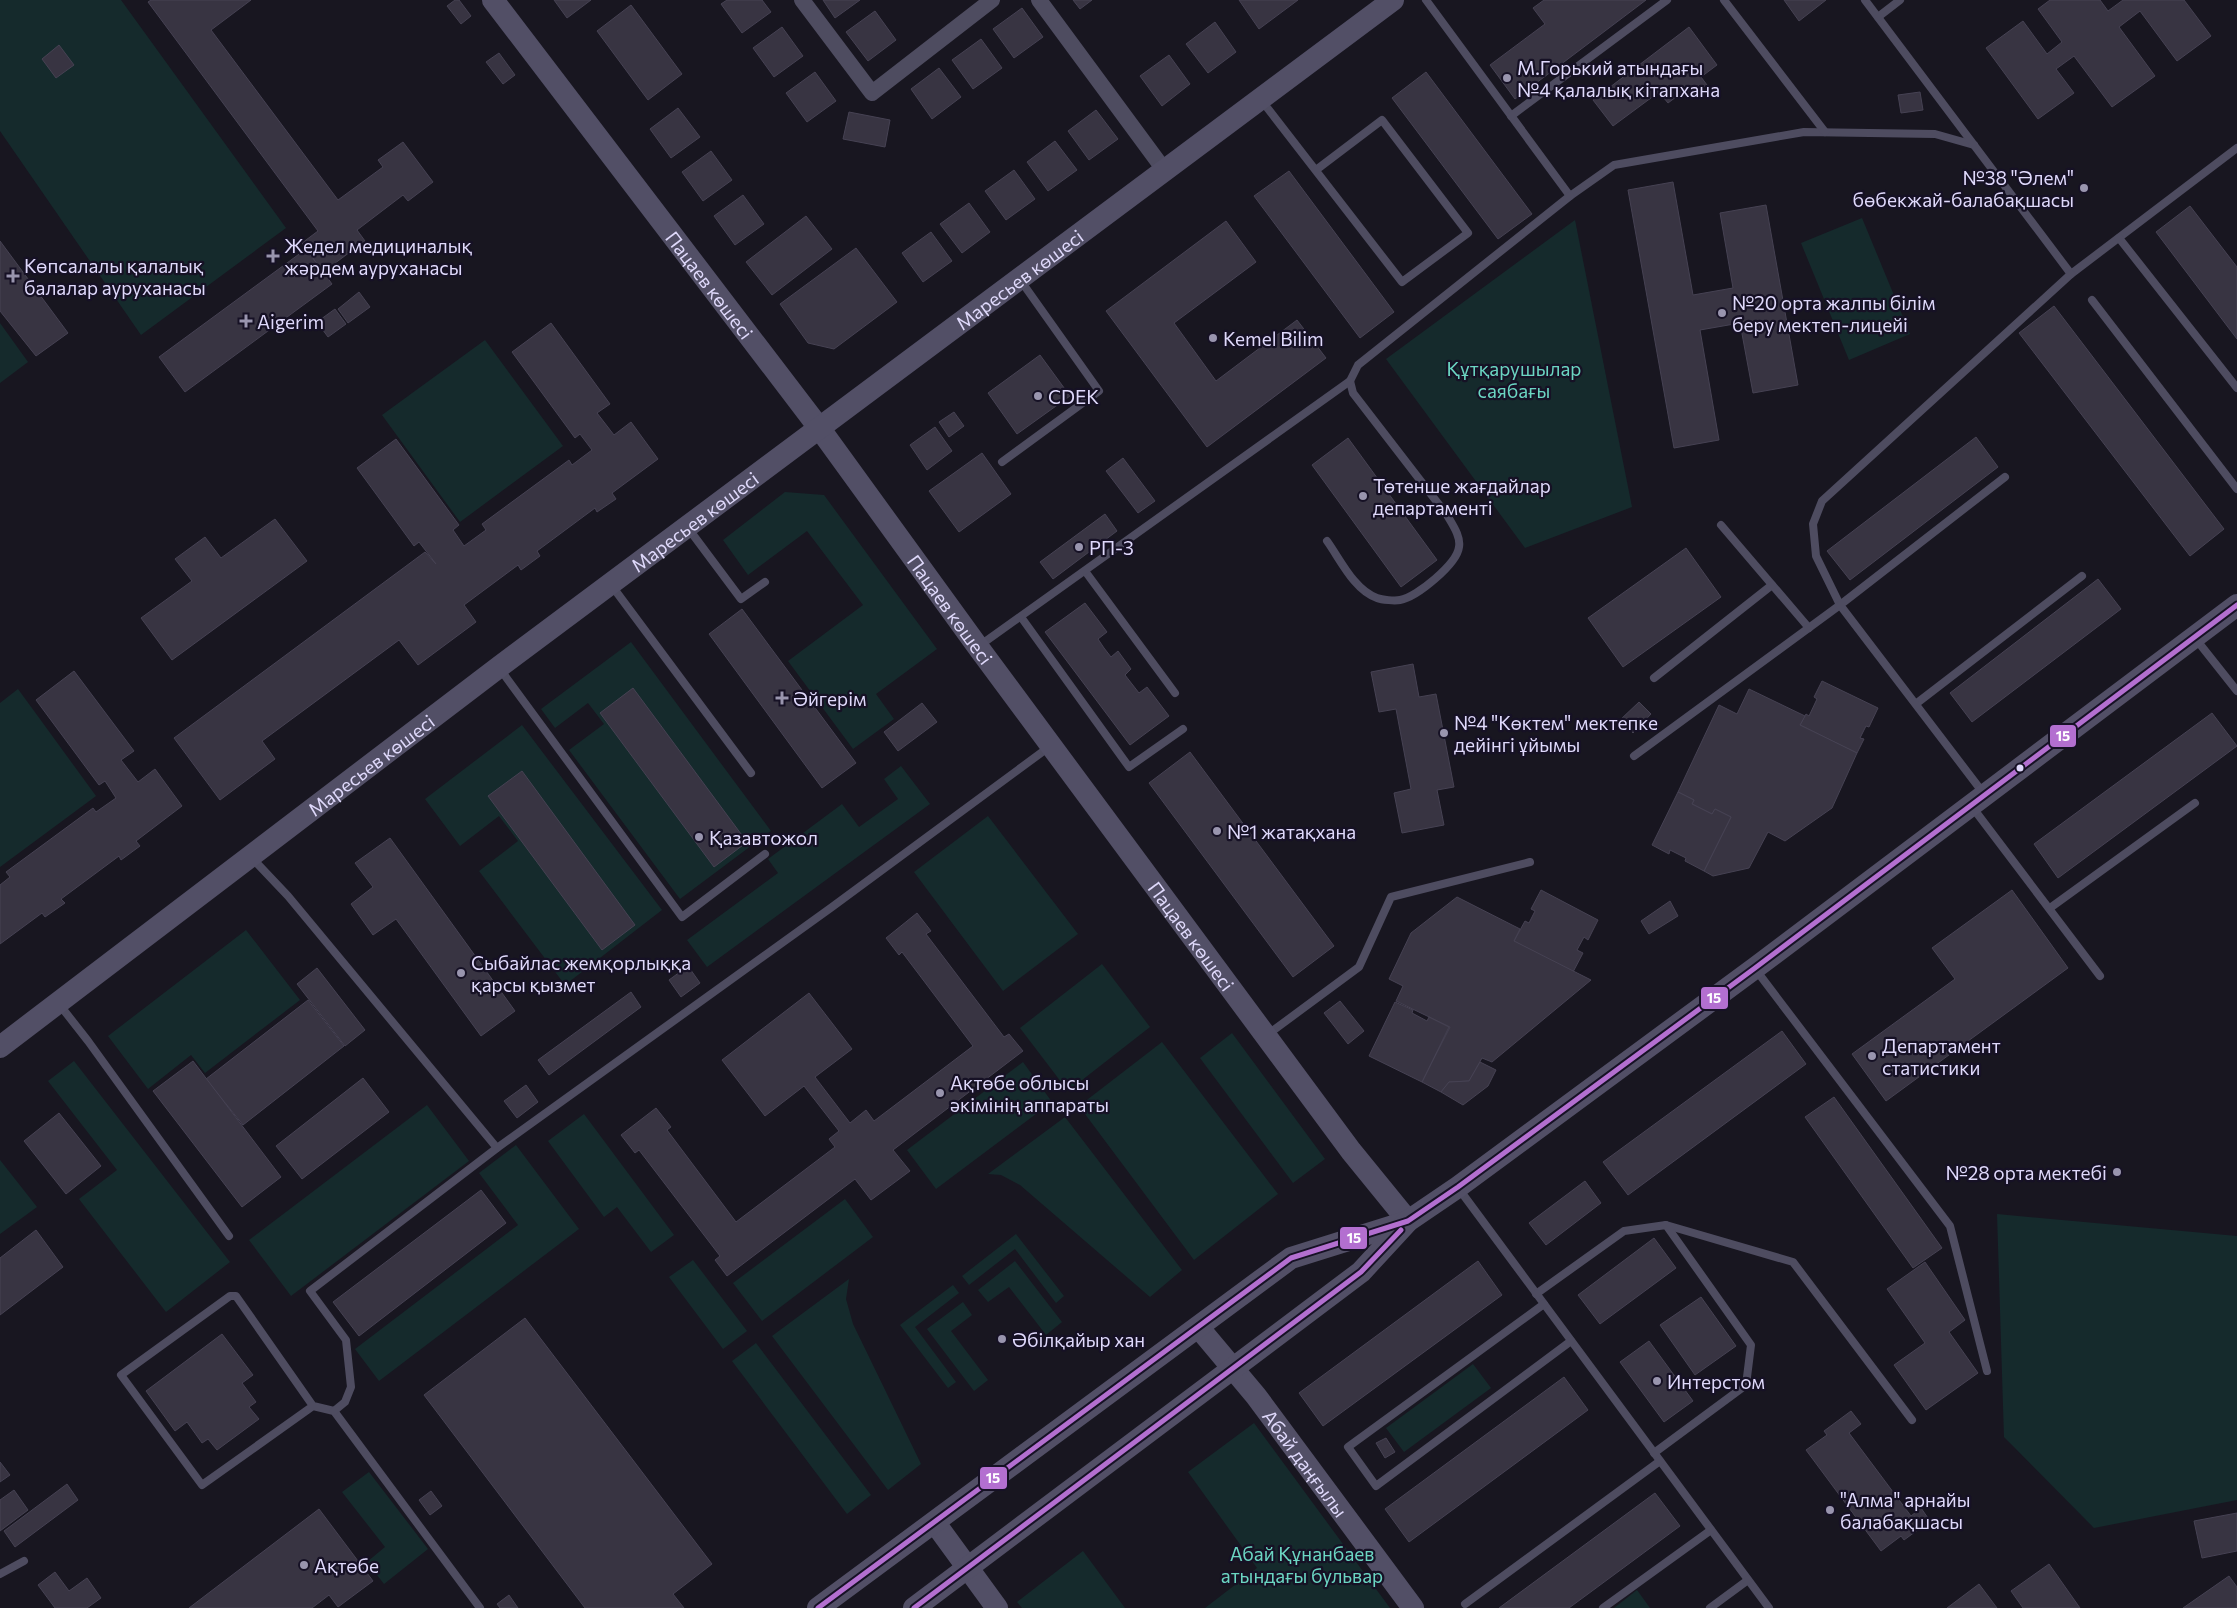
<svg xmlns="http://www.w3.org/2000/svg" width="2237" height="1608" font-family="Commissioner,sans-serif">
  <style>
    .green { fill: #152a2c }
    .building { fill: #383442; stroke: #464253 }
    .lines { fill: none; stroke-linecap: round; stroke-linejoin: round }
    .lane { stroke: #4e4c60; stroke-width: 8 }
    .street { stroke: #4e4c60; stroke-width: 16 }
    .secondary { stroke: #524f66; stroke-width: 22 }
    .bus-1-casing { stroke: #161125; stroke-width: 9 }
    .bus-1 { stroke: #b36fd0; stroke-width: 5 }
    .poi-dot { fill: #9995ae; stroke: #161125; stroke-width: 2 }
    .bus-dot { fill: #dfd9fb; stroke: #161125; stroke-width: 2 }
    .labels { text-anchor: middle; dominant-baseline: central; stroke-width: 4.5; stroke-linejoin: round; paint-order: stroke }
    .poi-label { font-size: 19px; fill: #dfd9fb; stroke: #161125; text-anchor: start }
    .street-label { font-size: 19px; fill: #dfd9fb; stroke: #161125 }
    .park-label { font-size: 19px; fill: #6bd5c2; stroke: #161125 }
    .line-badge { stroke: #161125; stroke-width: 2 }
    .badge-label { font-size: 14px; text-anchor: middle; font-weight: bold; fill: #fff }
  </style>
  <rect width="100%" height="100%" fill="#181620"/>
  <!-- green -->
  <g class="green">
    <polygon points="0,0 121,0 286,228 141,335 0,131"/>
    <polygon points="1862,218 1910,334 1849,360 1801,243"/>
    <polygon points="1575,220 1632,507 1525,548 1386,359"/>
    <polygon points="0,323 28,362 0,383"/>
    <polygon points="485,340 563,446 460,522 382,415"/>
    <polygon points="785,492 824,495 937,649 876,694 894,719 853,749 788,661 863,605 807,531 748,575 723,540"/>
    <polygon points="631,642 771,831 680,899 569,750 604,724 588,703 555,728 541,709"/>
    <polygon points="18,689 96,796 0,867 0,703"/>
    <polygon points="522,725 662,910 565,985 479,871 518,841 499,816 460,846 425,799"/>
    <polygon points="901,766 930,804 707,967 687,940 778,873 768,859 842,804 859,827 898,799 884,779"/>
    <polygon points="988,816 1078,934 1003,991 914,872"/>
    <polygon points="246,930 300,1000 205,1073 191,1055 148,1089 108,1036"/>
    <polygon points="1102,964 1150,1027 1068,1091 1020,1028"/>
    <polygon points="1232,1033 1325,1159 1293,1183 1200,1058"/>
    <polygon points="1162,1042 1278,1194 1194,1260 1079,1106"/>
    <polygon points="74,1061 230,1262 166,1312 79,1199 117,1170 48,1081"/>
    <polygon points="1023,1062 1052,1102 936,1189 907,1150"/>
    <polygon points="427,1105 469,1161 291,1296 249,1240"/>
    <polygon points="584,1114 674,1235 651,1252 617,1207 604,1217 548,1141"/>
    <polygon points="1065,1117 1182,1270 1150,1297 1020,1185 1001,1175 988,1174"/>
    <polygon points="516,1145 579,1229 379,1381 355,1349 518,1225 479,1173"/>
    <polygon points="0,1160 37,1207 0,1234"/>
    <polygon points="845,1199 873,1237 762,1321 733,1283"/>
    <polygon points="1997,1214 2237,1236 2237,1500 2094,1528 2004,1437"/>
    <polygon points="1016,1234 1064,1296 1056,1303 1015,1249 969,1285 962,1276"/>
    <polygon points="693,1260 747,1331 723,1349 669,1277"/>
    <polygon points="1015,1261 1062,1322 1046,1335 1009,1287 988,1302 978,1290"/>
    <polygon points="849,1279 846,1299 853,1324 921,1464 888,1490 772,1336"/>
    <polygon points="953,1285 959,1293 915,1327 956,1382 948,1388 900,1325"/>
    <polygon points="963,1302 972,1315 951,1331 988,1380 974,1391 927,1329"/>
    <polygon points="756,1343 871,1495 847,1514 732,1361"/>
    <polygon points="1473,1364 1491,1388 1404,1452 1386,1428"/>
    <polygon points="1254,1423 1390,1608 1205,1608 1257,1568 1188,1472"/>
    <polygon points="369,1472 428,1549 384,1584 367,1562 385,1547 342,1492"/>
    <polygon points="1083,1551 1125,1608 1022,1608 1017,1602"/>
    <polygon points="1637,1590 1650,1608 1614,1608"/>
  </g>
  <!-- building -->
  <g class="building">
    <polygon points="151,0 251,0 211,30 338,200 383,167 378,160 403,142 433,182 408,201 403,195 357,230 365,241 323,272 302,243 318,231 148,2"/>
    <polygon points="455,0 459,0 471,16 461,24 447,6"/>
    <polygon points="554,0 591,0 567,18"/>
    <polygon points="727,0 762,0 771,12 742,33 721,4"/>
    <polygon points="823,0 860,0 835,18"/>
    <polygon points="1073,0 1092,0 1080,9"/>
    <polygon points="1239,0 1298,0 1259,29"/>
    <polygon points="1544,0 1646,0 1515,99 1490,65 1545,24 1533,8"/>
    <polygon points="1784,0 1826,0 1799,21"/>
    <polygon points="2050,0 2100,0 2108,11 2123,0 2184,0 2211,36 2177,61 2140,11 2119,27 2155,76 2112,107 2074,56 2056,69 2074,93 2038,119 1986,48 2023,21 2047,54 2062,42 2038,9"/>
    <polygon points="631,5 682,74 648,100 597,31"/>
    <polygon points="1022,8 1043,37 1014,58 993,29"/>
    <polygon points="875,11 896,40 868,61 846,32"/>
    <polygon points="1215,22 1236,52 1208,73 1186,44"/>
    <polygon points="782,27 803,56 774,77 753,48"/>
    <polygon points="1689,27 1717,65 1701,77 1707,85 1689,98 1684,91 1668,103 1659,92 1613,126 1593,100"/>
    <polygon points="981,39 1002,68 973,89 952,60"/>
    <polygon points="59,45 74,65 56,78 42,59"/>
    <polygon points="499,53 515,75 503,84 486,62"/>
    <polygon points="1169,55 1190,84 1162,106 1140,76"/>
    <polygon points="939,68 961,97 932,119 911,89"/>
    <polygon points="815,72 836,101 807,122 786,93"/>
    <polygon points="1426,72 1532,214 1498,239 1392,98"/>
    <polygon points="1920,92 1923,110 1901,113 1898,95"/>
    <polygon points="678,108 700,137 671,158 650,129"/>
    <polygon points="1096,110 1118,139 1089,160 1068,131"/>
    <polygon points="849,112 890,120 885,147 843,139"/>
    <polygon points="1055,141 1077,170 1048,191 1027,162"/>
    <polygon points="711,151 732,180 703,201 682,172"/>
    <polygon points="1014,170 1035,199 1006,220 985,191"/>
    <polygon points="1289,171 1394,312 1360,338 1254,196"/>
    <polygon points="1673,182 1693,295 1733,288 1720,213 1766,205 1798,385 1753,393 1740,323 1700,330 1719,440 1674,448 1628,190"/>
    <polygon points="743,195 764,224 735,245 714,216"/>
    <polygon points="969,203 990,232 962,253 940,224"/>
    <polygon points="2190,206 2237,267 2237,339 2156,232"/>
    <polygon points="806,216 832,249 772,295 746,262"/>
    <polygon points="1226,221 1256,262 1174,323 1216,381 1297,320 1326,358 1207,447 1106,311"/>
    <polygon points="931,232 952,261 923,282 902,253"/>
    <polygon points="0,241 68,333 36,356 0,311"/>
    <polygon points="856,248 897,302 834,349 808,343 780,304"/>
    <polygon points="306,249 332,284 185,392 159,357"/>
    <polygon points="359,292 370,307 348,323 338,309"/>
    <polygon points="2054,306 2224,529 2190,556 2019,333"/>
    <polygon points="335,309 346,324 328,337 317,322"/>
    <polygon points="551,323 610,404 597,413 614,435 631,422 658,459 612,493 616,499 597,512 595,508 537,551 540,556 521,570 518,565 464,605 476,622 418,665 399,640 262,741 275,759 220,800 174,738 425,552 436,564 419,542 414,546 357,468 396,439 459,525 453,530 464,546 486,530 482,524 569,460 572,465 592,450 580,434 575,438 512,352"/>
    <polygon points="1040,355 1070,396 1017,434 988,393"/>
    <polygon points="954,412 964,426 949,437 939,422"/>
    <polygon points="935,427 952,451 927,470 910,445"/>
    <polygon points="1976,437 1998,467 1850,580 1827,551"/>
    <polygon points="1348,438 1437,560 1401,587 1312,465"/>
    <polygon points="982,453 1011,494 959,532 929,491"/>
    <polygon points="1123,458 1155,501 1138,513 1106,471"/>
    <polygon points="1105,514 1117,531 1053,579 1040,562"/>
    <polygon points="275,519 307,561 172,660 141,618 192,581 175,559 205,537 221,558"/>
    <polygon points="1686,548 1721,597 1623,667 1588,618"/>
    <polygon points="2098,579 2121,609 1972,722 1950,693"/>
    <polygon points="1085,603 1107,632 1098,639 1104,648 1111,657 1118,651 1131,669 1125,675 1139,693 1147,687 1169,716 1130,745 1045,632"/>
    <polygon points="742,609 856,763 822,788 709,634"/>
    <polygon points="1413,664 1419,697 1436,694 1454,787 1437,790 1444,825 1402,833 1394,793 1411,789 1396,709 1379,712 1371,672"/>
    <polygon points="74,671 134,751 121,760 138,782 155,769 182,806 136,841 140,846 121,860 119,856 61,899 65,903 45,917 42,913 0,944 0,885 10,877 6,872 93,808 96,812 116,798 105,781 99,785 36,700"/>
    <polygon points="1822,681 1878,708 1869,727 1866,726 1860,738 1864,739 1857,753 1800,725 1806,714 1809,716 1817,699 1814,697"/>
    <polygon points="633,688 747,842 714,867 600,713"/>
    <polygon points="1749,689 1805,716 1800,725 1857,753 1832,808 1785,841 1768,832 1749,868 1713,876 1704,871 1731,817 1715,809 1712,814 1692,804 1694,800 1678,792 1719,705 1737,714"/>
    <polygon points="1639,702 1651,714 1633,733 1620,720"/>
    <polygon points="922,703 937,722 898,751 884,732"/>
    <polygon points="2212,713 2237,746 2058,878 2034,844"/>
    <polygon points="1190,752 1334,946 1293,977 1149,783"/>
    <polygon points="522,771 635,925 602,950 488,796"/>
    <polygon points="1678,792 1694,800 1692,804 1712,814 1715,809 1731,817 1704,871 1685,861 1686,858 1670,850 1669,854 1652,845"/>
    <polygon points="390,838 515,1011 481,1036 396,919 373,935 351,904 373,887 355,863"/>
    <polygon points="1541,890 1598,920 1588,940 1584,937 1577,950 1583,953 1573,972 1514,941 1525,921 1529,923 1535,911 1531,909"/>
    <polygon points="2012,890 2068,968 1886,1101 1852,1054 1955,979 1932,948"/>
    <polygon points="1457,897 1520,929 1514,941 1591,980 1492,1062 1482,1058 1469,1081 1449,1082 1441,1092 1422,1082 1450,1027 1396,1001 1403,986 1389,979 1411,933"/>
    <polygon points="1670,901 1678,916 1649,934 1641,921"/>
    <polygon points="917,913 931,931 926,934 1004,1037 1009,1034 1023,1051 893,1150 910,1171 871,1200 855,1179 727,1276 715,1260 720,1256 639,1150 635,1153 621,1135 656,1108 671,1127 667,1130 736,1222 835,1147 829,1139 839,1131 804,1086 765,1116 722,1060 809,993 852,1049 815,1077 850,1123 866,1110 874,1121 973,1046 902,952 899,955 886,938"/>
    <polygon points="688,966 700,983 681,997 669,980"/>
    <polygon points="317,968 365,1030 345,1046 297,984"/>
    <polygon points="631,992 641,1007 549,1075 538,1060"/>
    <polygon points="308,1000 344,1046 243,1125 206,1079"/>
    <polygon points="1340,1001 1364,1031 1348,1044 1324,1013"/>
    <polygon points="1395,1002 1413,1010 1412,1013 1427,1021 1429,1017 1449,1027 1422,1082 1369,1056"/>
    <polygon points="1782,1031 1806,1064 1628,1195 1603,1162"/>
    <polygon points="193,1061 281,1177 242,1207 153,1091"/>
    <polygon points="1480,1062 1496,1070 1488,1086 1463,1105 1441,1092 1449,1082 1469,1081"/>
    <polygon points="363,1078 389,1112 302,1179 276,1146"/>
    <polygon points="526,1085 538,1102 517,1118 504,1101"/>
    <polygon points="1834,1097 1942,1248 1913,1268 1805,1117"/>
    <polygon points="59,1113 101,1166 66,1194 24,1141"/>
    <polygon points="1585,1181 1601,1203 1546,1245 1529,1223"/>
    <polygon points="481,1190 506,1223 359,1336 333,1302"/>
    <polygon points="36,1230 63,1267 0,1315 0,1258"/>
    <polygon points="1654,1238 1676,1268 1600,1324 1578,1295"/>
    <polygon points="1478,1261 1502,1295 1323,1426 1299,1393"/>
    <polygon points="1925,1262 1965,1320 1949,1332 1978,1373 1926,1410 1894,1365 1925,1343 1887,1289"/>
    <polygon points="1701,1297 1736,1346 1695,1375 1660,1325"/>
    <polygon points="525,1318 712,1564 673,1594 684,1608 585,1608 424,1395"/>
    <polygon points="222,1334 253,1375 242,1383 256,1402 249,1407 259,1419 217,1450 208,1439 202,1443 187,1422 175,1431 146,1391"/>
    <polygon points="1649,1341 1693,1401 1664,1422 1620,1362"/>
    <polygon points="1564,1377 1588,1410 1409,1542 1385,1509"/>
    <polygon points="1851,1411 1861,1424 1849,1433 1911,1516 1921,1508 1930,1521 1904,1540 1901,1536 1881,1551 1806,1450 1827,1435 1824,1431"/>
    <polygon points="1386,1438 1395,1452 1385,1458 1376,1443"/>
    <polygon points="0,1462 10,1475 0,1482"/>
    <polygon points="67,1484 78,1500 15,1547 4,1531"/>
    <polygon points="14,1490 28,1510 0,1531 0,1500"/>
    <polygon points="431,1491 442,1506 430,1515 419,1500"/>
    <polygon points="1655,1493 1680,1526 1569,1608 1499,1608"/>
    <polygon points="319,1509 373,1581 338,1607 329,1595 312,1608 189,1608"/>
    <polygon points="2237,1513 2237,1551 2202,1558 2194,1521"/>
    <polygon points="2049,1564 2080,1608 2023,1608 2011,1591"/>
    <polygon points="55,1572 69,1591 87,1578 101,1598 87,1608 55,1608 38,1585"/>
    <polygon points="2229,1576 2237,1587 2237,1608 2183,1608"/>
    <polygon points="1979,1584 1997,1608 1947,1608"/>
    <polygon points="509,1595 518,1608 500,1608 497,1604"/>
  </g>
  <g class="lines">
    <!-- lane -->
    <g class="lane">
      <polyline points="1426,0 1570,196 1614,165 1804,132 1935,134 1974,145"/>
      <polyline points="1724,0 1825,132"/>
      <polyline points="1865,0 2071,274 2237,148"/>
      <polyline points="1878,17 1900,0"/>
      <polyline points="1262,101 1402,282 1468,233 1382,120 1316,170"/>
      <polyline points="1511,116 1667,0"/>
      <polyline points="2119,238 2237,388"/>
      <polyline points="2092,300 2237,489"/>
      <polyline points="1002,462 1099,391 1021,281"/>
      <polyline points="1721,525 1809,628"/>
      <polyline points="688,528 741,599 765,582"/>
      <path d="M1327 541C1340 559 1354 590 1377 598 1382 600 1395 601 1400 600 1417 597 1457 564 1459 547 1461 536 1452 524 1447 515L1353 393 1350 381 1358 365 1570 196"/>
      <polyline points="1085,571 1175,693"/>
      <polyline points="612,586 751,773"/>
      <polyline points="1021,617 1129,767 1183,729"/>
      <polyline points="2195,638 2237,691"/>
      <polyline points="979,646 1350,381"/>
      <polyline points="500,669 682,917 765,854"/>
      <polyline points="1654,678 1772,585"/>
      <polyline points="1917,703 2082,576"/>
      <polyline points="1634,756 1840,605 1816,556 1813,524 1822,501 2071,274"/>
      <polyline points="1984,794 1840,605 2005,477"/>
      <polyline points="1973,808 2100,976"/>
      <polyline points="251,857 288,896 497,1148"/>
      <polyline points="2050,908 2195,803"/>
      <polyline points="1756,970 1950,1226 1987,1371"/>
      <polyline points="59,1004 88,1041 229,1236"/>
      <polyline points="1267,1035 1359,967 1391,897 1530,862"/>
      <polyline points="1459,1189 1769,1608"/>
      <polyline points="1666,1225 1793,1262 1912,1420"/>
      <polyline points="1536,1294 1624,1231 1666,1225 1751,1345 1746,1385 1654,1453"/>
      <polyline points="1544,1304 1348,1447 1376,1486 1571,1341"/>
      <polyline points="313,1406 236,1296 230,1296 121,1375 202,1485 313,1406 334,1411 480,1608"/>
      <polyline points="334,1411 345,1402 351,1387 346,1340 310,1291 497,1148 832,907 1049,747"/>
      <polyline points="0,1574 24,1561"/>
      <polyline points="1465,1604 1660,1461"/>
      <polyline points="1603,1608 1711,1530"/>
      <polyline points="1710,1608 1748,1580"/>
    </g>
    <!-- street -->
    <g class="street">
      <polyline points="802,0 872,93 992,0"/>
      <polyline points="1039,0 1165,171"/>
    </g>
    <!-- secondary -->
    <g class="secondary">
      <path id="s1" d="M493 0 820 429 978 647 1351 1151 1408 1221"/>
      <path id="s2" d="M0 1047 499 667 1393 0"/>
      <path id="s3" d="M1199 1328 1256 1396 1413 1608"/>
      <polyline points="935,1523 997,1608"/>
      <polyline points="818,1608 1291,1258 1406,1222"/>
      <polyline points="914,1608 1361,1272 1408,1221 1458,1187 1755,968 2237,605"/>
    </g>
    <defs>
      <g id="bus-1">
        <polyline points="818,1608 1291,1258 1408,1221 1458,1187 1755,968 2237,605"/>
        <polyline points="914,1608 1361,1272 1401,1230"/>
      </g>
    </defs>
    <!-- bus-1 casing -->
    <use href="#bus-1" class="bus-1-casing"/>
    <!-- bus-1 -->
    <use href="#bus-1" class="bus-1"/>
  </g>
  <!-- markers -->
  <g class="poi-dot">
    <circle cx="1507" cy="78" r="5"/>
    <circle cx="2084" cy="188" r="5"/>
    <path d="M270.5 248.5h5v5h5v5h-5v5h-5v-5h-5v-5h5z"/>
    <path d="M10.5 268.5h5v5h5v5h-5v5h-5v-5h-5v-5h5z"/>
    <circle cx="1722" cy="313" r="5"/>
    <path d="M243.5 313.5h5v5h5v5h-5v5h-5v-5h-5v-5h5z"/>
    <circle cx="1213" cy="338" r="5"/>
    <circle cx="1038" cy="396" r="5"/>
    <circle cx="1363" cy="496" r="5"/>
    <circle cx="1079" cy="547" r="5"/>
    <path d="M779.5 690.5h5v5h5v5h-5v5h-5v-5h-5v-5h5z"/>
    <circle cx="1444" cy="733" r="5"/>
    <circle cx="1217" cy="831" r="5"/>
    <circle cx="699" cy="837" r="5"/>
    <circle cx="461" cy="973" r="5"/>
    <circle cx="1872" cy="1056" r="5"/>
    <circle cx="940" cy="1093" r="5"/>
    <circle cx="2117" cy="1172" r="5"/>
    <circle cx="1002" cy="1339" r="5"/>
    <circle cx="1657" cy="1381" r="5"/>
    <circle cx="1830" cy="1510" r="5"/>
    <circle cx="304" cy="1565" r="5"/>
  </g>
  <circle class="bus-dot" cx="2020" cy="768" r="4.5"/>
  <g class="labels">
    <!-- poi labels -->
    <g class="poi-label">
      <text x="1517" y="67">М.Горький атындағы<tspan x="1517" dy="22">№4 қалалық кітапхана</tspan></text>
      <text x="2074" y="177" text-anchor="end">№38 "Әлем"<tspan x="2074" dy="22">бөбекжай-балабақшасы</tspan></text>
      <text x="284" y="245">Жедел медициналық<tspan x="284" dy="22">жәрдем ауруханасы</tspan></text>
      <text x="24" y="265">Көпсалалы қалалық<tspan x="24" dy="22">балалар ауруханасы</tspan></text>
      <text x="1732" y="302">№20 орта жалпы білім<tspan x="1732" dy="22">беру мектеп-лицейі</tspan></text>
      <text x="257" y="321">Aigerim</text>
      <text x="1223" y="338">Kemel Bilim</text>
      <text x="1048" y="396">CDEK</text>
      <text x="1373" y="485">Төтенше жағдайлар<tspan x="1373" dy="22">департаменті</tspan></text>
      <text x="1089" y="547">РП-3</text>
      <text x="793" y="698">Әйгерім</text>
      <text x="1454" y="722">№4 "Көктем" мектепке<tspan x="1454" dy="22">дейінгі ұйымы</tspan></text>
      <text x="1227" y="831">№1 жатақхана</text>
      <text x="709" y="837">Қазавтожол</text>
      <text x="471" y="962">Сыбайлас жемқорлыққа<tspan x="471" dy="22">қарсы қызмет</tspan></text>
      <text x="1882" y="1045">Департамент<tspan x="1882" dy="22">статистики</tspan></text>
      <text x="950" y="1082">Ақтөбе облысы<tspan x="950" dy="22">әкімінің аппараты</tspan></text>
      <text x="2107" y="1172" text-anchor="end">№28 орта мектебі</text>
      <text x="1012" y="1339">Әбілқайыр хан</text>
      <text x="1667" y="1381">Интерстом</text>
      <text x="1840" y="1499">"Алма" арнайы<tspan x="1840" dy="22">балабақшасы</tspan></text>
      <text x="314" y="1565">Ақтөбе</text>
    </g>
    <!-- street labels -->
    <g class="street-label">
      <text stroke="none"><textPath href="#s2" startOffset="1276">Маресьев көшесі</textPath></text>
      <text stroke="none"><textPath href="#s1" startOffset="358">Пацаев көшесі</textPath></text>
      <text stroke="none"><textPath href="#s2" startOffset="871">Маресьев көшесі</textPath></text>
      <text stroke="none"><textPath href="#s1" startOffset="762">Пацаев көшесі</textPath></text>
      <text stroke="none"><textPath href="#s2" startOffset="466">Маресьев көшесі</textPath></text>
      <text stroke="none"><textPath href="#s1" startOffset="1168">Пацаев көшесі</textPath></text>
      <text stroke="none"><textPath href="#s3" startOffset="172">Абай даңғылы</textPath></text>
    </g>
    <!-- park labels -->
    <g class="park-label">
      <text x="1514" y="368">Құтқарушылар<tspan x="1514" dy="22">саябағы</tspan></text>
      <text x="1302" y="1553">Абай Құнанбаев<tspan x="1302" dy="22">атындағы бульвар</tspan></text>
    </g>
  </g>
  <g class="line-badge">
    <rect x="2049" y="724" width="28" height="24" rx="5" fill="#b36fd0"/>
    <rect x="1700" y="986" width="29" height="24" rx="5" fill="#b36fd0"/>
    <rect x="1339" y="1226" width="29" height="24" rx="5" fill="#b36fd0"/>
    <rect x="979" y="1466" width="29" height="24" rx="5" fill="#b36fd0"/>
  </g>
  <g class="badge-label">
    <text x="2063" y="741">15</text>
    <text x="1714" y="1003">15</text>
    <text x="1354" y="1243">15</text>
    <text x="993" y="1483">15</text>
  </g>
</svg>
